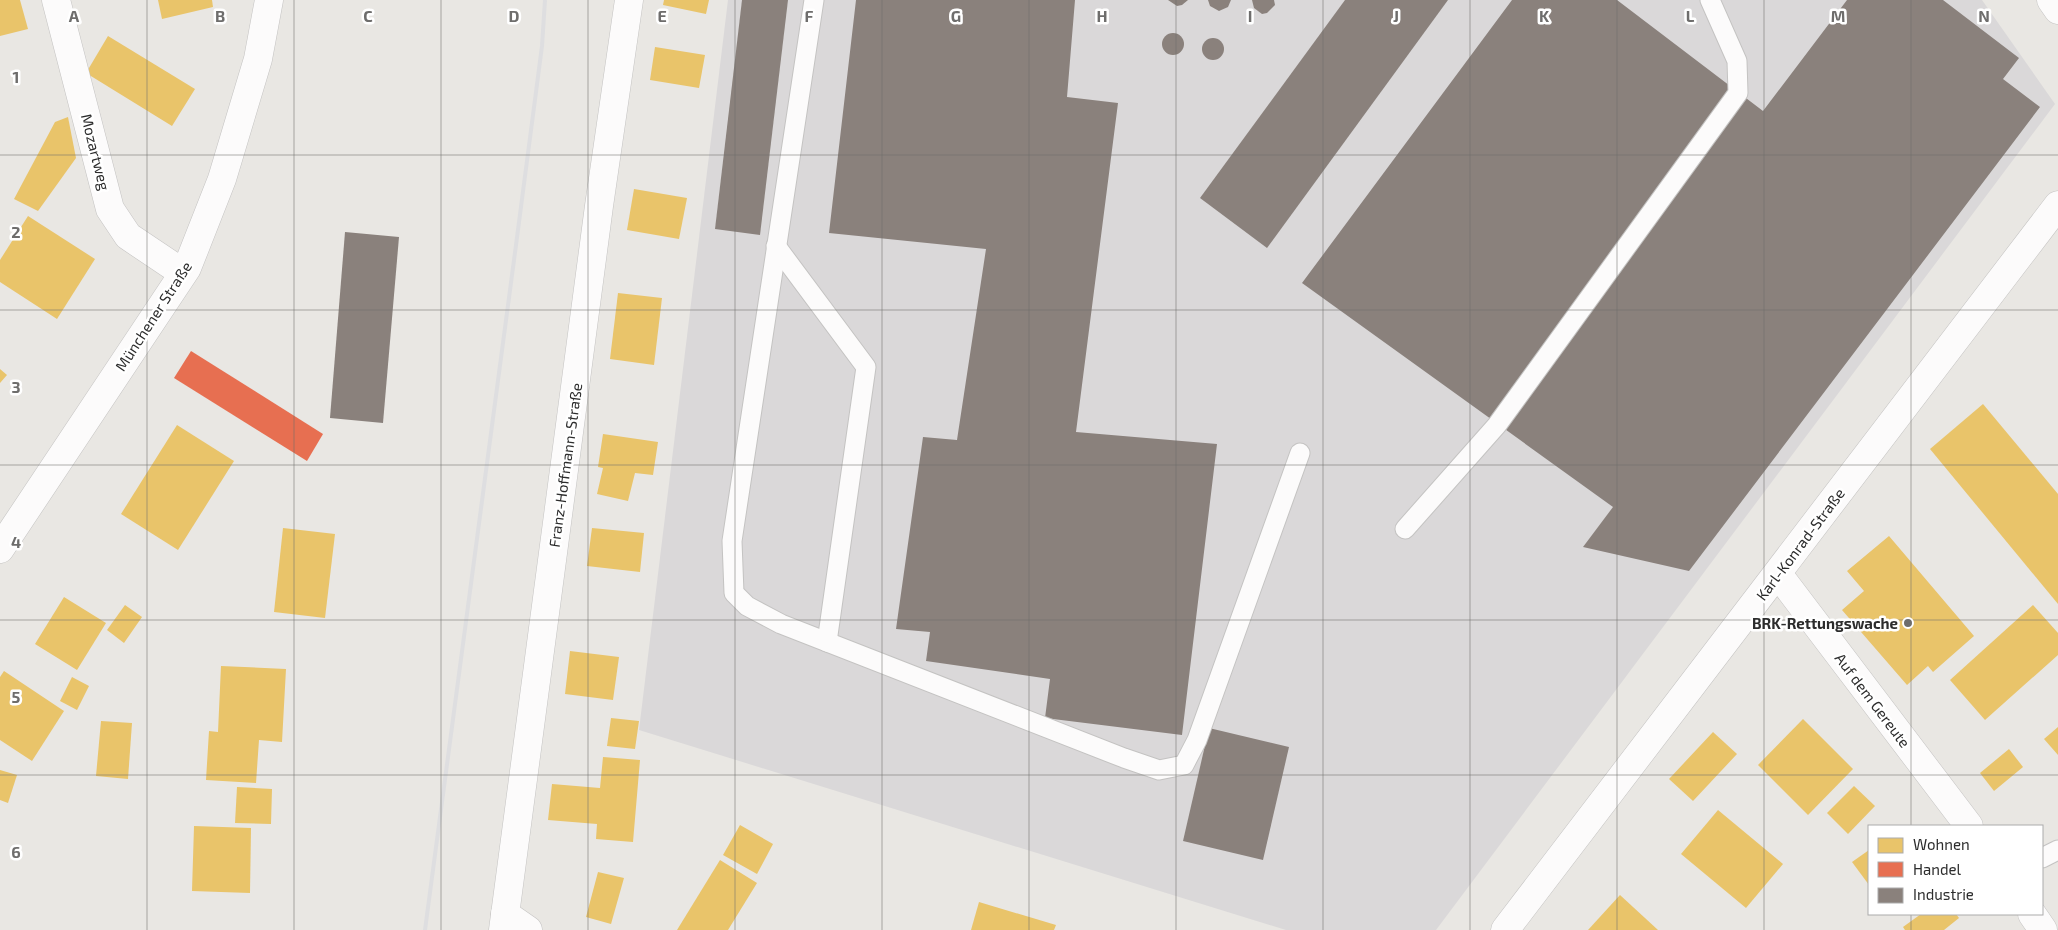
<svg xmlns="http://www.w3.org/2000/svg" width="2058" height="930" font-family="'Exo 2',sans-serif">
  <style>
    .industrial { fill: #dad8d9 }
    .homes { fill: #e9c46a }
    .shops { fill: #e76f51 }
    .industry { fill: #8a817c }
    .lines { fill: none; stroke-linecap: round; stroke-linejoin: round }
    .lane-casing { stroke: #c4c3c2; stroke-width: 21 }
    .street-casing { stroke: #c4c3c2; stroke-width: 29 }
    .secondary-casing { stroke: #c4c3c2; stroke-width: 29 }
    .lane { stroke: #fcfbfb; stroke-width: 19 }
    .street { stroke: #fcfbfb; stroke-width: 28 }
    .secondary { stroke: #fcfbfb; stroke-width: 28 }
    .rail { stroke: #dedee0; stroke-width: 4 }
    .grid { fill: none; stroke: #6e6d6c; stroke-width: 1; stroke-opacity: 0.55 }
    .poi-dot { fill: #6e6d6c; stroke: #fff; stroke-width: 2 }
    .labels { text-anchor: middle; dominant-baseline: central; stroke-width: 5; stroke-linejoin: round; paint-order: stroke }
    .street-label { font-size: 15px; fill: #2c2c2c; stroke: #fff }
    .poi-label { font-size: 15px; font-weight: bold; fill: #2c2c2c; stroke: #fff; text-anchor: end }
    .grid-label { font-size: 16px; text-anchor: middle; font-weight: bold; fill: #6e6d6c; stroke: #fff; stroke-width: 5; stroke-linejoin: round; paint-order: stroke }
  </style>
  <rect width="100%" height="100%" fill="#e9e7e3"/>
  <!-- industrial -->
  <polygon class="industrial" points="728,0 1982,0 2055,104 1436,930 1286,930 639,730"/>
  <!-- homes -->
  <g class="homes">
    <polygon points="0,0 20,0 28,29 0,36"/>
    <polygon points="158,0 212,0 213,7 162,19"/>
    <polygon points="664,0 709,0 706,14 663,5"/>
    <polygon points="108,36 195,89 172,126 86,73"/>
    <polygon points="655,47 705,55 699,88 650,80"/>
    <polygon points="68,117 76,158 38,211 14,199 55,122"/>
    <polygon points="634,189 687,198 679,239 627,230"/>
    <polygon points="28,216 95,259 57,319 0,282 0,260"/>
    <polygon points="618,293 662,298 654,365 610,359"/>
    <polygon points="0,369 7,375 0,383"/>
    <polygon points="1983,404 2058,494 2058,604 1930,449"/>
    <polygon points="177,425 234,461 178,550 121,514"/>
    <polygon points="603,434 658,442 653,475 635,473 628,501 597,494 603,468 598,467"/>
    <polygon points="283,528 335,534 325,618 274,612"/>
    <polygon points="592,528 644,533 640,572 587,566"/>
    <polygon points="1889,536 1974,636 1933,672 1928,666 1907,685 1842,610 1864,591 1847,571"/>
    <polygon points="64,597 106,623 77,670 35,644"/>
    <polygon points="125,605 142,617 124,643 107,630"/>
    <polygon points="2033,605 2058,633 2058,655 1985,720 1950,680"/>
    <polygon points="570,651 619,657 613,700 565,694"/>
    <polygon points="221,666 286,669 282,742 259,740 256,783 206,780 209,731 218,732"/>
    <polygon points="4,671 64,711 32,761 0,740 0,677"/>
    <polygon points="72,677 89,686 77,710 60,701"/>
    <polygon points="611,718 639,721 635,749 607,746"/>
    <polygon points="1803,719 1853,769 1808,815 1758,765"/>
    <polygon points="101,721 132,723 128,779 96,776"/>
    <polygon points="2058,727 2058,755 2044,739"/>
    <polygon points="1713,732 1737,754 1693,801 1669,779"/>
    <polygon points="2009,749 2023,767 1994,791 1980,773"/>
    <polygon points="603,757 640,760 633,842 596,839 597,824 548,820 552,784 600,788"/>
    <polygon points="0,770 17,775 8,803 0,800"/>
    <polygon points="1854,786 1875,806 1848,834 1827,813"/>
    <polygon points="237,787 272,789 271,824 235,823"/>
    <polygon points="1718,810 1783,864 1746,908 1681,854"/>
    <polygon points="740,825 773,844 757,874 723,855"/>
    <polygon points="194,826 251,828 250,893 192,891"/>
    <polygon points="1869,850 1869,885 1852,862"/>
    <polygon points="720,860 757,883 728,930 677,930"/>
    <polygon points="598,872 624,878 611,924 586,917"/>
    <polygon points="1620,895 1658,930 1588,930"/>
    <polygon points="979,902 1056,925 1054,930 971,930"/>
    <polygon points="1921,914 1956,914 1959,918 1944,930 1905,930 1903,927"/>
  </g>
  <!-- shops -->
  <polygon class="shops" points="191,351 323,434 307,461 174,378"/>
  <!-- industry -->
  <g class="industry">
    <polygon points="742,0 788,0 760,235 715,229"/>
    <polygon points="856,0 1075,0 1067,97 1118,103 1076,432 1217,444 1182,735 1045,718 1050,679 926,661 930,632 896,629 923,437 957,440 986,249 829,233"/>
    <polygon points="1168,0 1188,0 1182,5 1177,6"/>
    <polygon points="1208,0 1231,0 1228,7 1219,11 1210,6"/>
    <polygon points="1252,0 1274,0 1275,5 1267,13 1262,14 1254,8"/>
    <polygon points="1345,0 1448,0 1267,248 1200,198"/>
    <polygon points="1512,0 1617,0 1763,111 1847,0 1943,0 2019,58 2003,79 2040,107 1689,571 1583,547 1613,507 1302,283"/>
    <circle cx="1173" cy="44" r="11"/>
    <circle cx="1213" cy="49" r="11"/>
    <polygon points="345,232 399,237 383,423 330,418"/>
    <polygon points="1209,728 1289,747 1263,860 1183,841"/>
  </g>
  <g class="lines">
    <defs>
      <g id="lane">
        <polyline points="814,0 732,541 734,593 747,606 781,624 1124,758 1159,770 1184,765 1197,740 1300,453"/>
        <polyline points="776,246 866,367 827,642"/>
        <polyline points="1405,529 1497,425 1738,93 1737,61 1710,0"/>
        <polyline points="2042,858 2058,850"/>
      </g>
      <g id="street">
        <polyline points="56,0 110,209 128,236 183,273"/>
        <polyline points="1778,574 1969,826"/>
        <polyline points="505,914 528,930"/>
        <polyline points="2032,914 2043,930"/>
        <polyline points="503,930 599,206 629,0"/>
        <polyline points="1505,930 2058,205"/>
      </g>
      <g id="secondary">
        <polyline points="2051,0 2058,10"/>
        <polyline points="0,549 187,268 222,179 258,59 269,0"/>
      </g>
    </defs>
    <!-- lane casing -->
    <use href="#lane" class="lane-casing"/>
    <!-- street casing -->
    <use href="#street" class="street-casing"/>
    <!-- secondary casing -->
    <use href="#secondary" class="secondary-casing"/>
    <!-- lane -->
    <use href="#lane" class="lane"/>
    <!-- street -->
    <use href="#street" class="street"/>
    <!-- secondary -->
    <use href="#secondary" class="secondary"/>
    <!-- rail -->
    <polyline class="rail" points="425,930 516,245 542,46 545,0"/>
  </g>
  <!-- grid -->
  <path class="grid" d="M147 0V930M294 0V930M441 0V930M588 0V930M735 0V930M882 0V930M1029 0V930M1176 0V930M1323 0V930M1470 0V930M1617 0V930M1764 0V930M1911 0V826M0 155H2058M0 310H2058M0 465H2058M0 620H2058M0 775H2058M1911 914V930"/>
  <!-- markers -->
  <circle class="poi-dot" cx="1908" cy="623" r="5"/>
  <g class="labels">
    <!-- street labels -->
    <g class="street-label">
      <text transform="translate(96 152) rotate(76)">Mozartweg</text>
      <text transform="translate(153 316) rotate(-57)">Münchener Straße</text>
      <text transform="translate(565 465) rotate(-82)">Franz-Hoffmann-Straße</text>
      <text transform="translate(1800 544) rotate(-53)">Karl-Konrad-Straße</text>
      <text transform="translate(1873 700) rotate(53)">Auf dem Gereute</text>
    </g>
    <!-- poi labels -->
    <g class="poi-label">
      <text x="1898" y="623">BRK-Rettungswache</text>
    </g>
  </g>
  <g class="grid-label">
    <text x="74" y="22">A</text>
    <text x="220" y="22">B</text>
    <text x="368" y="22">C</text>
    <text x="514" y="22">D</text>
    <text x="662" y="22">E</text>
    <text x="809" y="22">F</text>
    <text x="956" y="22">G</text>
    <text x="1102" y="22">H</text>
    <text x="1250" y="22">I</text>
    <text x="1396" y="22">J</text>
    <text x="1544" y="22">K</text>
    <text x="1690" y="22">L</text>
    <text x="1838" y="22">M</text>
    <text x="1984" y="22">N</text>
    <text x="16" y="83">1</text>
    <text x="16" y="238">2</text>
    <text x="16" y="393">3</text>
    <text x="16" y="548">4</text>
    <text x="16" y="703">5</text>
    <text x="16" y="858">6</text>
  </g>
  <!-- legend -->
  <rect x="1868" y="825" width="175" height="90" fill="#ffffff" stroke="#ababab"/>
  <rect x="1878" y="838" width="25" height="15" fill="#e9c46a" stroke="#ababab"/>
  <text x="1913" y="850" font-size="15" fill="#2c2c2c">Wohnen</text>
  <rect x="1878" y="862" width="25" height="15" fill="#e76f51" stroke="#ababab"/>
  <text x="1913" y="875" font-size="15" fill="#2c2c2c">Handel</text>
  <rect x="1878" y="888" width="25" height="15" fill="#8a817c" stroke="#ababab"/>
  <text x="1913" y="900" font-size="15" fill="#2c2c2c">Industrie</text>
</svg>
